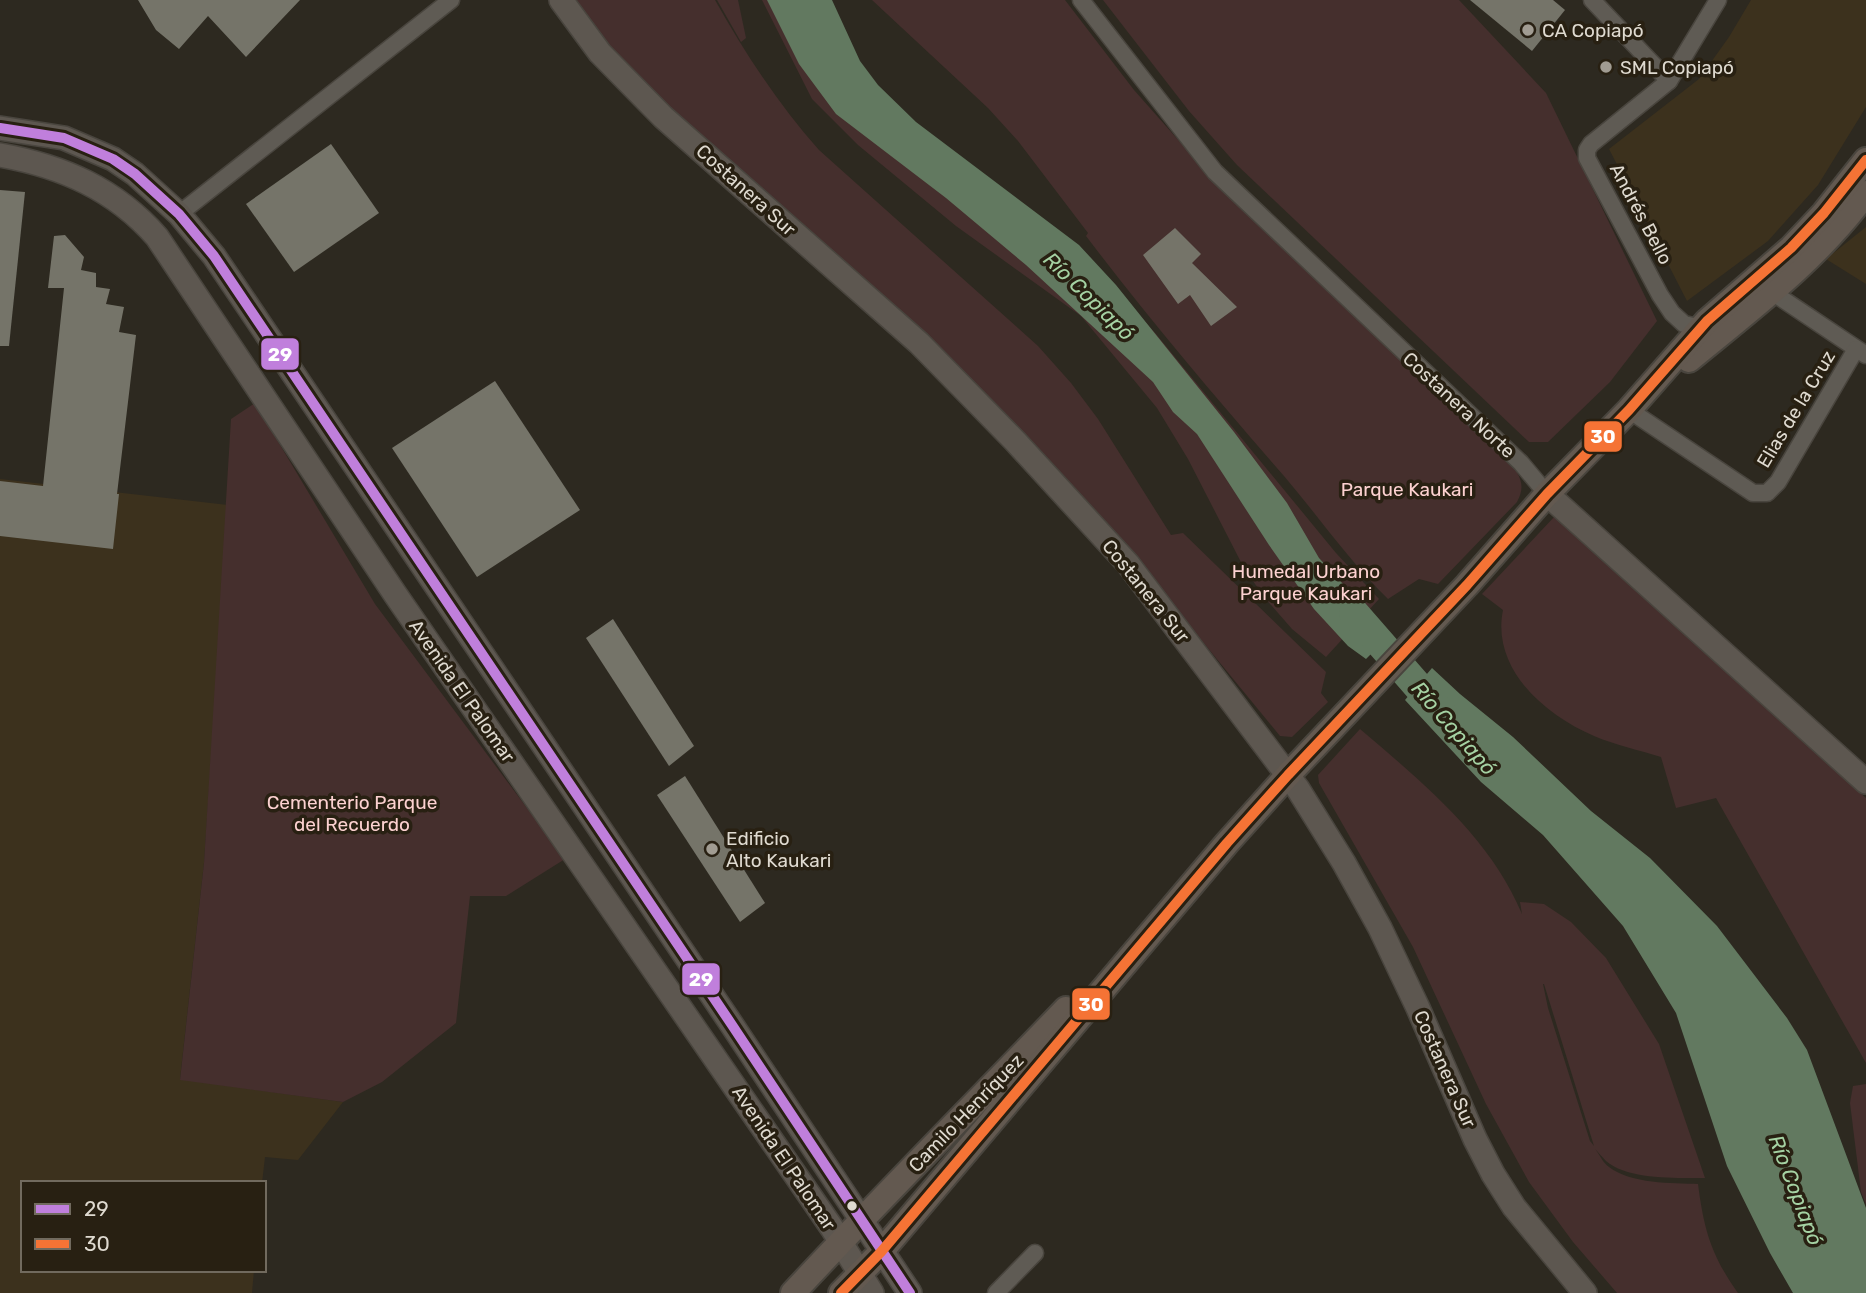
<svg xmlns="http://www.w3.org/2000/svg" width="1866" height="1293" font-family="Rubik,sans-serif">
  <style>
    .built { fill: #3c311d }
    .green { fill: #452f2d; fill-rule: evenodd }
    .water { fill: #627960 }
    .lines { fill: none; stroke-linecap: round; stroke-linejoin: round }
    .river { stroke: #627960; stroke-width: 30 }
    .building { fill: #757469 }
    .street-casing { stroke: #49453e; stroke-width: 19 }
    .secondary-casing { stroke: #49453e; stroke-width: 26 }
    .primary-casing { stroke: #49453e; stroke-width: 28 }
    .street { stroke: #5f5b54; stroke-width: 16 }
    .secondary { stroke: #5d5750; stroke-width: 23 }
    .primary { stroke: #635950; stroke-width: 24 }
    .bus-1-casing { stroke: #282012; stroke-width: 16 }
    .bus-2-casing { stroke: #282012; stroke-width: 16 }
    .bus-1 { stroke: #c07fdc; stroke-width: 10 }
    .bus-2 { stroke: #f57335; stroke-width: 10 }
    .poi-dot { fill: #a19c92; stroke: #282012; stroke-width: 2.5 }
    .bus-dot { fill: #dfdad0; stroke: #282012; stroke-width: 2.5 }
    .labels { text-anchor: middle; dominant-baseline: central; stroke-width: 7; stroke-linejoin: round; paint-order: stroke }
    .poi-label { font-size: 19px; fill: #dfdad0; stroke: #282012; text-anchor: start }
    .street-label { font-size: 19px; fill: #dfdad0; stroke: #282012 }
    .park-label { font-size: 19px; fill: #fcd1d0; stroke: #282012 }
    .water-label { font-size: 21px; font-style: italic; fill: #a5d2a3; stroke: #282012 }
    .line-badge { stroke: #282012; stroke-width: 2.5 }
    .badge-label { font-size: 19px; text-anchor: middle; font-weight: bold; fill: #fff }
  </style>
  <rect width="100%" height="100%" fill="#2d2920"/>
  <!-- built -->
  <g class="built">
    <polygon points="1751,0 1866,0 1866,107 1818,185 1768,241 1687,301 1609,149 1699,79 1729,37"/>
    <polygon points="1866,227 1866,284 1826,259"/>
    <polygon points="0,479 228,505 204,863 180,1079 343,1102 298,1160 265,1157 262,1183 23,1183 23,1270 254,1270 252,1293 0,1293"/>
  </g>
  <!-- green -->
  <g class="green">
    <path d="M563 0H715C745 53 778 104 819 150L1038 346 1071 383 1098 419 1171 535 1183 533 1326 672 1321 693 1328 702 1292 737 1280 736 1156 585 605 50Z"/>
    <polygon points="717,0 738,0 746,38 741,42"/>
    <polygon points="762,0 831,0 853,59 915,129 1139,315 1156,334 1336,553 1379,599 1326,657 1292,629 1264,597 1244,568 1188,459 1157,408 1081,316 956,226 858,145 812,99"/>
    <path d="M872 0H1065L1134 90 1219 186 1517 472C1523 484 1523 490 1517 502L1438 584 1419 579 1388 599C1349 561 1319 517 1284 476 1216 398 1149 319 1086 236L1088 233 1018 141 988 108Z"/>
    <polygon points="1103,0 1459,0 1546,93 1657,321 1610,382 1548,442 1529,442 1237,165 1189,111"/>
    <polygon points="255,403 375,604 565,859 506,896 470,896 456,1023 382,1082 343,1102 180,1080 204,863 231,419"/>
    <path d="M1555 516 1866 798V1063L1716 798 1676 808 1661 757C1639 750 1615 745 1594 736 1545 715 1491 669 1503 610L1482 594Z"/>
    <path d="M1360 729C1422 782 1490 837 1522 914L1520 902 1544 904 1571 922 1606 958 1659 1044 1705 1178C1677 1178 1628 1180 1606 1161 1602 1157 1598 1152 1595 1149 1600 1155 1603 1163 1609 1167 1631 1184 1672 1183 1698 1184 1704 1230 1711 1255 1738 1293H1617L1573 1242 1529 1182 1486 1104 1413 947 1319 783 1318 775ZM1543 984H1544L1594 1146 1590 1141 1548 1008Z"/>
    <polygon points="1866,1084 1866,1204 1861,1192 1850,1103 1853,1086"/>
  </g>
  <!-- water -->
  <g class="water">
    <polygon points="767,0 832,0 860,61 878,85 916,122 1079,245 1116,285 1234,432 1287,503 1319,558 1390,635 1366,659 1348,646 1314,609 1269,545 1197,434 1173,412 1153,382 1026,265 946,198 836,114 799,64"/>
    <polygon points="1432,668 1460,694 1513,737 1591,811 1650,858 1717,926 1787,1018 1807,1050 1866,1208 1866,1293 1793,1293 1770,1253 1727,1166 1676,1013 1623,926 1543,835 1481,782 1405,700"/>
  </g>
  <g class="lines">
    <!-- river -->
    <polyline class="river" points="1354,613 1443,715"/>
  </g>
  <!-- building -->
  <g class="building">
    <polygon points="138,0 300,0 246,57 208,16 179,49 156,30"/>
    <polygon points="1470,0 1553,0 1565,10 1532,51"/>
    <polygon points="331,144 379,213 294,272 246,204"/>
    <polygon points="0,190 25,192 9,346 0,346"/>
    <polygon points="1175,228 1201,254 1192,263 1237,307 1211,326 1190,295 1178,304 1143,255"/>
    <polygon points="65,235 84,257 81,270 96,273 96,287 110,289 106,304 124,307 119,332 136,335 117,494 119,494 113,549 0,536 0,481 43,486 64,288 48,288 54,236"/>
    <polygon points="495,381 580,510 477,577 392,448"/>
    <polygon points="613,619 694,746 669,766 586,638"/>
    <polygon points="685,776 765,903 740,922 657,795"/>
  </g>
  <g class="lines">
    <defs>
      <g id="street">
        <polyline points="1081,0 1215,172 1521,463 1547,494"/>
        <polyline points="1592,0 1669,81"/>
        <polyline points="179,214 451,0"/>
        <polyline points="1770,284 1772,292 1866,355"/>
        <polyline points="1708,329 1684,324 1672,313 1660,295 1587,158 1587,150 1591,144 1669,81 1718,0"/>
        <polyline points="1629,410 1753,493 1767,493 1778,482 1856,349"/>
        <polyline points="996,1293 1035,1253"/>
      </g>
      <g id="secondary">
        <polyline points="561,0 600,53 663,117 919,343 1015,441 1128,564 1298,789 1344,863 1380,928 1418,1008 1475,1139 1493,1174 1514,1207 1585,1293"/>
        <polyline points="0,128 64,138 113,159 135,174 179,214 214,256 732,1025 910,1293"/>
        <path d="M0 155C62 166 115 189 157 237L395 594 832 1228 872 1293"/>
        <polyline points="1547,494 1866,782"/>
      </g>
      <g id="primary">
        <path d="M1689 360C1751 309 1818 259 1866 193"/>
        <path d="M793 1293C882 1197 975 1104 1066 1009"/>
        <polyline points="841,1293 881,1252 1227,843 1288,775 1467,585 1547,494 1629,410 1707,321 1791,248 1824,213 1866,160"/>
      </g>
    </defs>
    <!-- street casing -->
    <use href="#street" class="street-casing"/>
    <!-- secondary casing -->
    <use href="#secondary" class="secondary-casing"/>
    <!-- primary casing -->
    <use href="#primary" class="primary-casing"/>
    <!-- street -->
    <use href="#street" class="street"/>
    <!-- secondary -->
    <use href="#secondary" class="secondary"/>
    <!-- primary -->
    <use href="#primary" class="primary"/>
    <defs>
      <polyline id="bus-1" points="0,128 64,138 113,159 135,174 179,214 214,256 732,1025 910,1293"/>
      <polyline id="bus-2" points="841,1293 881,1252 1227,843 1288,775 1467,585 1547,494 1629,410 1707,321 1791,248 1824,213 1866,160"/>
    </defs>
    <!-- bus-1 casing -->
    <use href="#bus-1" class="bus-1-casing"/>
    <!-- bus-2 casing -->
    <use href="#bus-2" class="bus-2-casing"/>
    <!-- bus-1 -->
    <use href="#bus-1" class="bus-1"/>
    <!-- bus-2 -->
    <use href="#bus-2" class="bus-2"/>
  </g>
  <!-- markers -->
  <g class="poi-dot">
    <circle cx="1528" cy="30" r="7"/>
    <circle cx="1606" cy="67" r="7"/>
    <circle cx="712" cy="849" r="7"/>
  </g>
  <circle class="bus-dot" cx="852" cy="1206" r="6"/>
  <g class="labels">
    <!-- poi labels -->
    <g class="poi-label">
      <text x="1542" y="30">CA Copiapó</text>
      <text x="1620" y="67">SML Copiapó</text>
      <text x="726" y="838">Edificio<tspan x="726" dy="22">Alto Kaukari</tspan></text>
    </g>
    <!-- street labels -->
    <g class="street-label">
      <text transform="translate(746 190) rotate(42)">Costanera Sur</text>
      <text transform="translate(1641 214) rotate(62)">Andrés Bello</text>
      <text transform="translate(1459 405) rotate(43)">Costanera Norte</text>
      <text transform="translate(1796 409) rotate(-59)">Elias de la Cruz</text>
      <text transform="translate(1146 591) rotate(51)">Costanera Sur</text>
      <text transform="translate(462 691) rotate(55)">Avenida El Palomar</text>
      <text transform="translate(1445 1069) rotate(66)">Costanera Sur</text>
      <text transform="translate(966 1113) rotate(-46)">Camilo Henríquez</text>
      <text transform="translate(784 1158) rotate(56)">Avenida El Palomar</text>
    </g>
    <!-- park labels -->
    <g class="park-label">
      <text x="1407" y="489">Parque Kaukari</text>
      <text x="1306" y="571">Humedal Urbano<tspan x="1306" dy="22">Parque Kaukari</tspan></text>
      <text x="352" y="802">Cementerio Parque<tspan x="352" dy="22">del Recuerdo</tspan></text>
    </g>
    <!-- water labels -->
    <g class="water-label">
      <text transform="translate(1089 296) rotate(44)">Río Copiapó</text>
      <text transform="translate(1454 728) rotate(49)">Río Copiapó</text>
      <text transform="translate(1796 1190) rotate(69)">Río Copiapó</text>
    </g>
  </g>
  <g class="line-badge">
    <rect x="260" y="337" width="40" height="34" rx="7" fill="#c07fdc"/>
    <rect x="1583" y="420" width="40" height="33" rx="7" fill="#f57335"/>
    <rect x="681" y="962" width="40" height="34" rx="7" fill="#c07fdc"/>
    <rect x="1071" y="987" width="40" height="34" rx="7" fill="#f57335"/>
  </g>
  <g class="badge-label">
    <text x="280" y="361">29</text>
    <text x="1603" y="443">30</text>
    <text x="701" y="986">29</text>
    <text x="1091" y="1011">30</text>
  </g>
  <!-- legend -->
  <rect x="21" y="1181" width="245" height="91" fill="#282012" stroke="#716a5e" stroke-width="2"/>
  <rect x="35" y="1204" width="35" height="10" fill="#c07fdc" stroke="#716a5e" stroke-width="2"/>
  <text x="84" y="1216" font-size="21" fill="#dfdad0">29</text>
  <rect x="35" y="1239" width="35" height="10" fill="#f57335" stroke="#716a5e" stroke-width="2"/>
  <text x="84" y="1251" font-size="21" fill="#dfdad0">30</text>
</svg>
